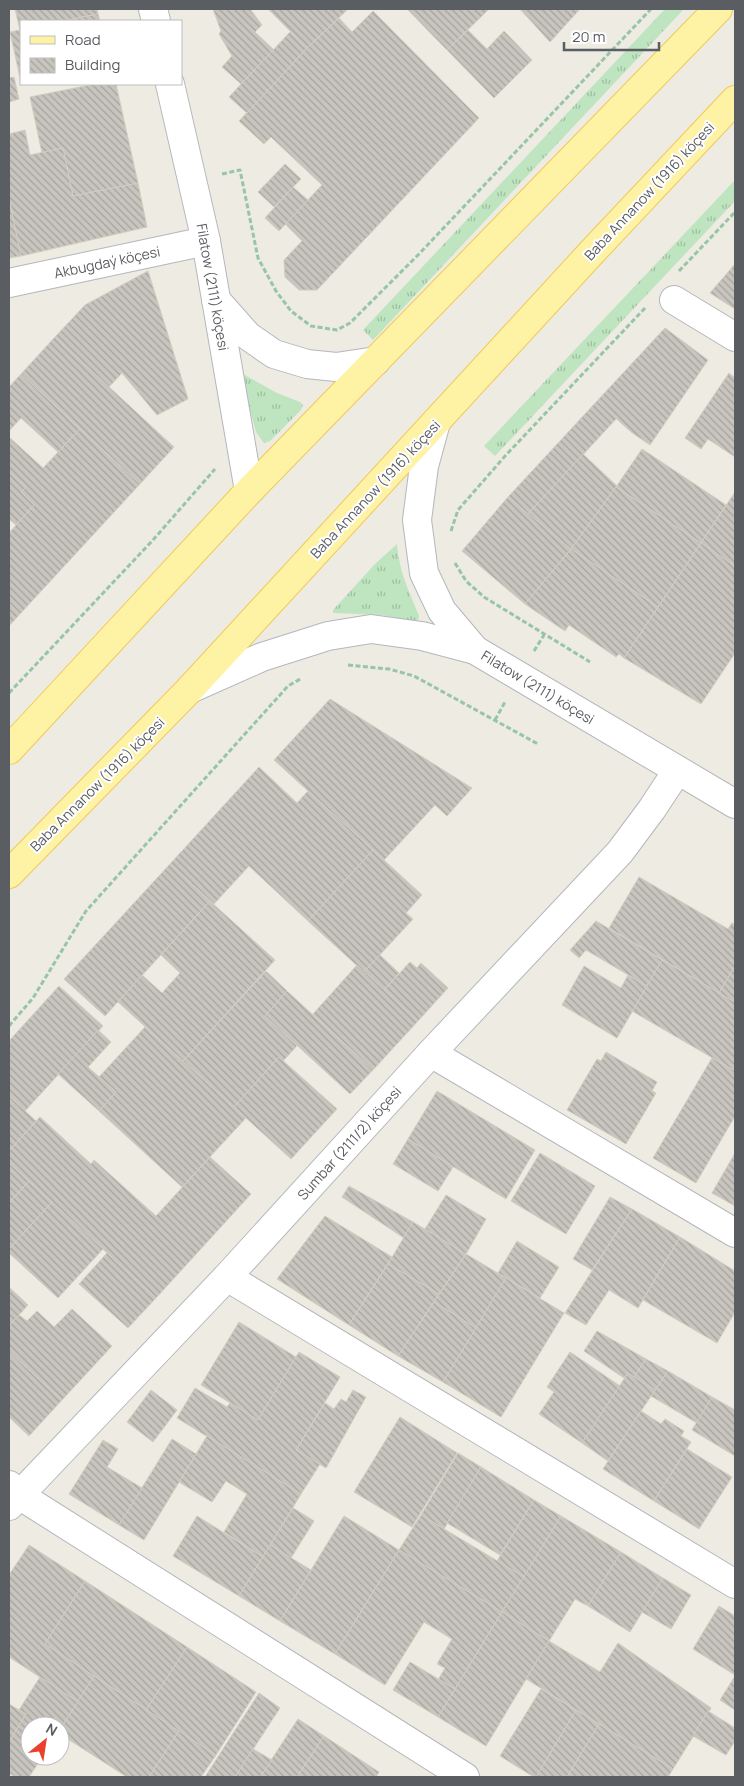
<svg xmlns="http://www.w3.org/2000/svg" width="744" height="1786" font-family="Manrope,sans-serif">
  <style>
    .grass { fill: url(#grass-tufts) }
    .building { fill: url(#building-back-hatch); stroke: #d1cdc0 }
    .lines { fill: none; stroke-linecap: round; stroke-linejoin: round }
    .minor-casing { stroke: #b4b7bc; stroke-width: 30 }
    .major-casing { stroke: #f0ca57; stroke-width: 30 }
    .path { stroke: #97c5a6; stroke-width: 3; stroke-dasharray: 5 2.5; stroke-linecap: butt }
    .minor { stroke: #fff; stroke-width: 28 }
    .major { stroke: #fef3a5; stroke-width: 28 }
    .labels { text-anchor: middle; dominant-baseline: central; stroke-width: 4; stroke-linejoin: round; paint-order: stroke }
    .street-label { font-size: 14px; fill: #5a5d62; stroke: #fff }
  </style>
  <defs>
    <pattern id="grass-tufts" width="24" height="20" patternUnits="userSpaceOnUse" patternTransform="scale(1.25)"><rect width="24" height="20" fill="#bee5bf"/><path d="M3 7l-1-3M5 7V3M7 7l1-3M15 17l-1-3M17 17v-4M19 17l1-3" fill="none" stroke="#9dbd9f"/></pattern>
    <pattern id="building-back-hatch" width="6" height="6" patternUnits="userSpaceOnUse" patternTransform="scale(1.25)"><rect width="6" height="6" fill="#c8c5bf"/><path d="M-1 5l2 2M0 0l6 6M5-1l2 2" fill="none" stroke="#a5a39f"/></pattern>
  </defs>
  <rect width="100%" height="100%" fill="#edebe2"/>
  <!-- grass -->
  <g class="grass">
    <polygon points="665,9 684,9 373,340 363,330"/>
    <polygon points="735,180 735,201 495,456 484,446"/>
    <polygon points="243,374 277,393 300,402 303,405 301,410 270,441 264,443 256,432 241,376"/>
    <path d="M397 544C399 572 409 591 419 616L418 620 414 621 382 615 333 613V610L375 564Z"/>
  </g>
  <!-- building -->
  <g class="building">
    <polygon points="15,9 97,9 98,14 63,21 21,21 20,30"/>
    <polygon points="213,9 250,9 262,25 255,32 274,50 241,84 222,67 232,56 219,34 221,31"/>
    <polygon points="268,9 348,9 307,48"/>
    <polygon points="407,9 487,9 488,10 447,50"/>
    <polygon points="520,9 580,9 550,42"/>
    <polygon points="373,11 479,118 317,290 299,290 285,277 284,260 302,241 285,224 322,185 271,137 264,144 239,121 307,48 339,18 352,32"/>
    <polygon points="98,14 100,21 63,21"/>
    <polygon points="20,30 21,30 21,82 10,32"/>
    <polygon points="468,30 487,49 504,31 532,60 494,98 447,50"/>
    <polygon points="290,32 307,48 247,113 229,97"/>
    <polygon points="14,77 19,99 9,102 9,78"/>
    <polygon points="95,84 116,84 138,183 73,196 63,148 42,153 30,97"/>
    <polygon points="25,130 30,155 63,148 73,196 138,183 147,227 21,256 9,199 9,134"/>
    <polygon points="285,164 301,179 274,207 258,192"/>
    <polygon points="293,187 308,200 279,231 265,218"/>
    <polygon points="9,199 21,256 9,258"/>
    <polygon points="735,264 735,309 710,293"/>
    <polygon points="148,271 188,399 157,415 122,373 109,387 55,337 85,305"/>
    <polygon points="665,328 708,360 650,445 631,432 597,401"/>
    <polygon points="55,337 174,447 140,484 21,374"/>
    <polygon points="729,373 735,378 735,457 708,439 701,449 685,438"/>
    <polygon points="21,374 80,429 58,452 21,418 9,431 9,387"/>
    <polygon points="597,401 617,418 528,514 508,497"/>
    <polygon points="80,429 140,484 20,614 9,603 9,533 34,505 21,492 26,487 9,472 9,437 43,468"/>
    <polygon points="642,449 726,505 701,543 616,487"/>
    <polygon points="583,454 617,486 571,549 528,514"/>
    <polygon points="9,472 26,487 21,492 34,505 16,525 9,519"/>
    <polygon points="616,487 701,543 658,607 571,549"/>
    <polygon points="735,492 735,566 701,543"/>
    <polygon points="508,497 571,549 525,604 462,551"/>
    <polygon points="701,543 735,566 735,653 701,704 624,658"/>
    <polygon points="571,549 658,607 624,658 619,654 616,657 569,625 565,631 525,604"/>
    <polygon points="9,603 20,614 9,626"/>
    <polygon points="330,699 472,788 447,816 435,805 384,860 274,760"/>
    <polygon points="259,767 297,803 308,791 373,850 308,921 249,866 214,904 170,864"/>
    <polygon points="373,850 422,895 406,913 413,919 364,972 308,921"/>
    <polygon points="170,864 210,901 105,1016 64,979"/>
    <polygon points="639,877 728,929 732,923 735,925 735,966 719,993 609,928"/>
    <polygon points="210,901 275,960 183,1061 118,1002 142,975 162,993 180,973 161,955"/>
    <polygon points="596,921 662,960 647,986 586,950 579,958 570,950"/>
    <polygon points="380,955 399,973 384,990 364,972"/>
    <polygon points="662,960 735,1002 735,1071 632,1011"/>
    <polygon points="410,962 417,968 421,963 448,988 418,1021 384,990"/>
    <polygon points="357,965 418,1021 373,1070 313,1014"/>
    <polygon points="584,966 621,988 628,975 647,986 617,1038 562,1005"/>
    <polygon points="735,966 735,1002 719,993"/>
    <polygon points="266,971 287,991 265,1016 297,1046 283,1061 279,1057 234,1107 183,1061"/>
    <polygon points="59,986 103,1026 25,1111 9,1096 9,1041"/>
    <polygon points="287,991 373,1070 350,1094 265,1016"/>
    <polygon points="145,1027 246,1118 182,1187 99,1111 116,1092 99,1077"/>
    <polygon points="98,1030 111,1042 88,1067 116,1092 99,1111 58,1074"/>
    <polygon points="606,1052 657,1082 652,1091 656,1093 626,1144 567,1110 597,1059 601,1061"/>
    <polygon points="279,1057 337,1109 291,1159 234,1107"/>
    <polygon points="712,1058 735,1071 735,1116 696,1183 653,1158"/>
    <polygon points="437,1091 535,1150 506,1199 408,1139"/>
    <polygon points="9,1096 36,1121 9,1151"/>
    <polygon points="40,1117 91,1164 94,1160 156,1216 210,1157 251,1194 156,1298 9,1163 9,1151"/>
    <polygon points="408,1139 453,1167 438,1191 393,1164"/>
    <polygon points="540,1153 595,1186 566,1234 511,1201"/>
    <polygon points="735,1153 735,1206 712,1193"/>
    <polygon points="9,1163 29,1181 9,1203"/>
    <polygon points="29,1181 52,1202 9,1249 9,1203"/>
    <polygon points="349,1186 413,1222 404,1238 342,1197"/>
    <polygon points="446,1195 486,1219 466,1254 425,1229"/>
    <polygon points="610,1197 632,1209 592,1270 573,1259"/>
    <polygon points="52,1202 103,1249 58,1298 9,1253 9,1249"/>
    <polygon points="632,1209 680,1237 638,1308 609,1290 586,1325 565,1313"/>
    <polygon points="325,1216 392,1257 349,1325 277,1279"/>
    <polygon points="413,1222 466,1254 439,1294 388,1264"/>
    <polygon points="680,1237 735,1271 735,1312 717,1343 643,1300"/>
    <polygon points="517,1241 559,1267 540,1298 498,1273"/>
    <polygon points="107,1253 156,1298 128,1328 79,1284"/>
    <polygon points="466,1254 506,1278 476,1328 434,1302"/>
    <polygon points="388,1264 439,1294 398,1356 349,1325"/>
    <polygon points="506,1278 564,1313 501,1417 443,1382"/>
    <polygon points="9,1287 28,1305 9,1326"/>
    <polygon points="434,1302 476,1328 443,1382 398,1356"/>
    <polygon points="72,1309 112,1346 62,1400 9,1352 9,1326 19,1315 27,1321 37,1311 54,1327"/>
    <polygon points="239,1322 296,1357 258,1420 201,1385"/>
    <polygon points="597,1331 646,1359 634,1377 628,1373 624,1378 584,1351"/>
    <polygon points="9,1352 62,1400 29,1436 9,1417"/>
    <polygon points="299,1352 340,1377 296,1450 320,1464 301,1494 177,1418 195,1388 227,1407 230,1403 258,1420"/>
    <polygon points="570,1352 620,1386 582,1443 539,1414 554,1392 547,1387"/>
    <polygon points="646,1359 668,1371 655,1390 634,1377"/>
    <polygon points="668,1371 712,1397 697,1423 651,1396"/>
    <polygon points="628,1373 655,1390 608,1461 582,1443"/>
    <polygon points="151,1390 177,1410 153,1442 127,1422"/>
    <polygon points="353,1390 366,1397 326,1468 296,1450 325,1403 334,1409 341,1399 346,1402"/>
    <polygon points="712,1397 735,1410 735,1456 692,1430"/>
    <polygon points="641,1411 661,1424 665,1419 684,1431 681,1436 691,1442 654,1501 603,1469"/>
    <polygon points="400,1417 457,1453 412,1527 354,1492"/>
    <polygon points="207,1436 301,1494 263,1557 224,1532 247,1494 226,1481 212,1502 179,1482"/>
    <polygon points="172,1439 196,1454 144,1540 119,1525"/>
    <polygon points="103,1440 118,1449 107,1467 142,1488 119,1525 69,1494"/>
    <polygon points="687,1449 732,1477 699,1529 654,1501"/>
    <polygon points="458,1453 481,1467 444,1529 421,1515"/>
    <polygon points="481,1467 534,1500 500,1555 447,1523"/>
    <polygon points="534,1500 561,1516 524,1577 497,1561"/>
    <polygon points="293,1508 314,1521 291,1558 270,1545"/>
    <polygon points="421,1515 524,1577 502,1612 399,1550"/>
    <polygon points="197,1516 263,1557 239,1596 173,1556"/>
    <polygon points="344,1516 399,1550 335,1654 280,1621"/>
    <polygon points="561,1516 621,1552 588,1606 575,1599 549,1641 502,1612"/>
    <polygon points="29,1545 85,1581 45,1644 94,1676 78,1702 9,1657 9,1575"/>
    <polygon points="270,1545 311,1570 280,1621 239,1596"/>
    <polygon points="399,1550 502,1612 455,1689 438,1680 445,1668 437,1664 452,1639 424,1622 385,1685 335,1654"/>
    <polygon points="621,1552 663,1578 630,1632 588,1606"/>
    <polygon points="663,1578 691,1595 671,1629 642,1612"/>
    <polygon points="85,1581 187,1647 146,1710 45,1644"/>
    <polygon points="719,1606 735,1616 735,1675 693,1649"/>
    <polygon points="502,1612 549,1641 486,1746 438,1717"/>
    <polygon points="549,1641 600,1672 618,1643 711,1708 673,1769 526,1679"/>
    <polygon points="187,1647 256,1692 216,1755 146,1710"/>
    <polygon points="410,1662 455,1689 438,1717 393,1690"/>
    <polygon points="94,1676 179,1731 149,1777 127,1777 60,1734 60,1729"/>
    <polygon points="735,1676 735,1710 720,1700"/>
    <polygon points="40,1677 78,1702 60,1729 60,1726 30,1726 30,1756 43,1756 29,1777 15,1777 9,1773 9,1742 26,1714 19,1710"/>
    <polygon points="541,1689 576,1710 536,1777 534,1777 500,1756"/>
    <polygon points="259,1693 280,1708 235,1777 205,1777"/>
    <polygon points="9,1704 26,1714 9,1742"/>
    <polygon points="576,1710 599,1724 567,1777 536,1777"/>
    <polygon points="708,1711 735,1728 735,1741 726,1755 693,1736"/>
    <polygon points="298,1719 324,1736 297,1777 260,1777"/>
    <polygon points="599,1724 673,1769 668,1777 567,1777"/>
    <polygon points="179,1731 216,1755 201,1777 149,1777"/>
    <polygon points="324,1736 379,1772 376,1777 297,1777"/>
    <polygon points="253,1749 272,1760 260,1777 235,1777"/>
  </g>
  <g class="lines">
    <defs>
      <g id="minor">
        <polyline points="153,9 156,21"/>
        <polyline points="170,84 206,241 249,491"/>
        <polyline points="9,283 206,241"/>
        <polyline points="216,300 248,336 274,354 307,364 336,367 376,361"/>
        <polyline points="674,300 735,337"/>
        <polyline points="436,422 424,466 417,520 424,573 442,611 475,650 735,804"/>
        <polyline points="190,689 262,657 328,636 371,629 422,636 475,650"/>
        <polyline points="431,1053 735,1233"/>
        <polyline points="227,1277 735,1584"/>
        <polyline points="9,1485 19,1495 465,1777"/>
        <polyline points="9,1506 227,1277 431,1053 620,852 652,809 677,771"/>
      </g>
      <g id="major">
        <polyline points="9,750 249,491 718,9"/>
        <polyline points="9,874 190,689 592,252 735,100"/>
      </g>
    </defs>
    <!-- minor casing -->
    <use href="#minor" class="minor-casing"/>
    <!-- major casing -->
    <use href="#major" class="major-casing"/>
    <!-- path -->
    <g class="path">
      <polyline points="222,174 240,170 258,258 276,291 291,311 311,326 337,330 350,323 418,255 651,9"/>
      <polyline points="679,271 735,212"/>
      <polyline points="451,531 458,510 506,455 646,307"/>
      <polyline points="455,563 466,581 484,597 590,662"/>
      <polyline points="534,651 544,635"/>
      <polyline points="348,665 389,669 414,676 538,744"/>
      <polyline points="9,693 153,540 215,469"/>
      <polyline points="495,720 505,702"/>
      <polyline points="9,1026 33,998 86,911 288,686 302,678"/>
    </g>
    <!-- minor -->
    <use href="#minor" class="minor"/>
    <!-- major -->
    <use href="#major" class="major"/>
  </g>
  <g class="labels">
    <!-- street labels -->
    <g class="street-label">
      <text transform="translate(649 191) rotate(-47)">Baba Annanow (1916) köçesi</text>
      <text transform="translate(107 262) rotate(-12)">Akbugdaý köçesi</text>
      <text transform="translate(213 287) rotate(80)">Filatow (2111) köçesi</text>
      <text transform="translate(375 489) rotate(-47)">Baba Annanow (1916) köçesi</text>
      <text transform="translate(538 687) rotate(31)">Filatow (2111) köçesi</text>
      <text transform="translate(97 784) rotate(-45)">Baba Annanow (1916) köçesi</text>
      <text transform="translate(349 1143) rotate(-48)">Sumbar (2111/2) köçesi</text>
    </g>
  </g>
  <!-- border -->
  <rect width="744" height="1786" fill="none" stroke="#5a5d62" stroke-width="20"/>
  <!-- legend -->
  <rect x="20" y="20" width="162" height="65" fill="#ffffff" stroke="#bdbec0"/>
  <rect x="30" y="36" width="25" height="8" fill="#fef3a5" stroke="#bdbec0"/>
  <text x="65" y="45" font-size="15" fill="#5a5d62">Road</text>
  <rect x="30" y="58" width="25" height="15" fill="url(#building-back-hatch)" stroke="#bdbec0"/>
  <text x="65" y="70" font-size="15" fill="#5a5d62">Building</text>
  <!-- north arrow -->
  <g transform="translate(45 1741) rotate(30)"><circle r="24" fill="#ffffff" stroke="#bdbec0"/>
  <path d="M0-4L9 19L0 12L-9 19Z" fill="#e8412d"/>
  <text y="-8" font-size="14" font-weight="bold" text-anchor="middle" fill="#5a5d62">N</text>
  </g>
  <!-- scale -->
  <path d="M564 42v8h95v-8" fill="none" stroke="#5a5d62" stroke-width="2.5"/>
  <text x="572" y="42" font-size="15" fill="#5a5d62" stroke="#ffffff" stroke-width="4" paint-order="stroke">20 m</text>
</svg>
